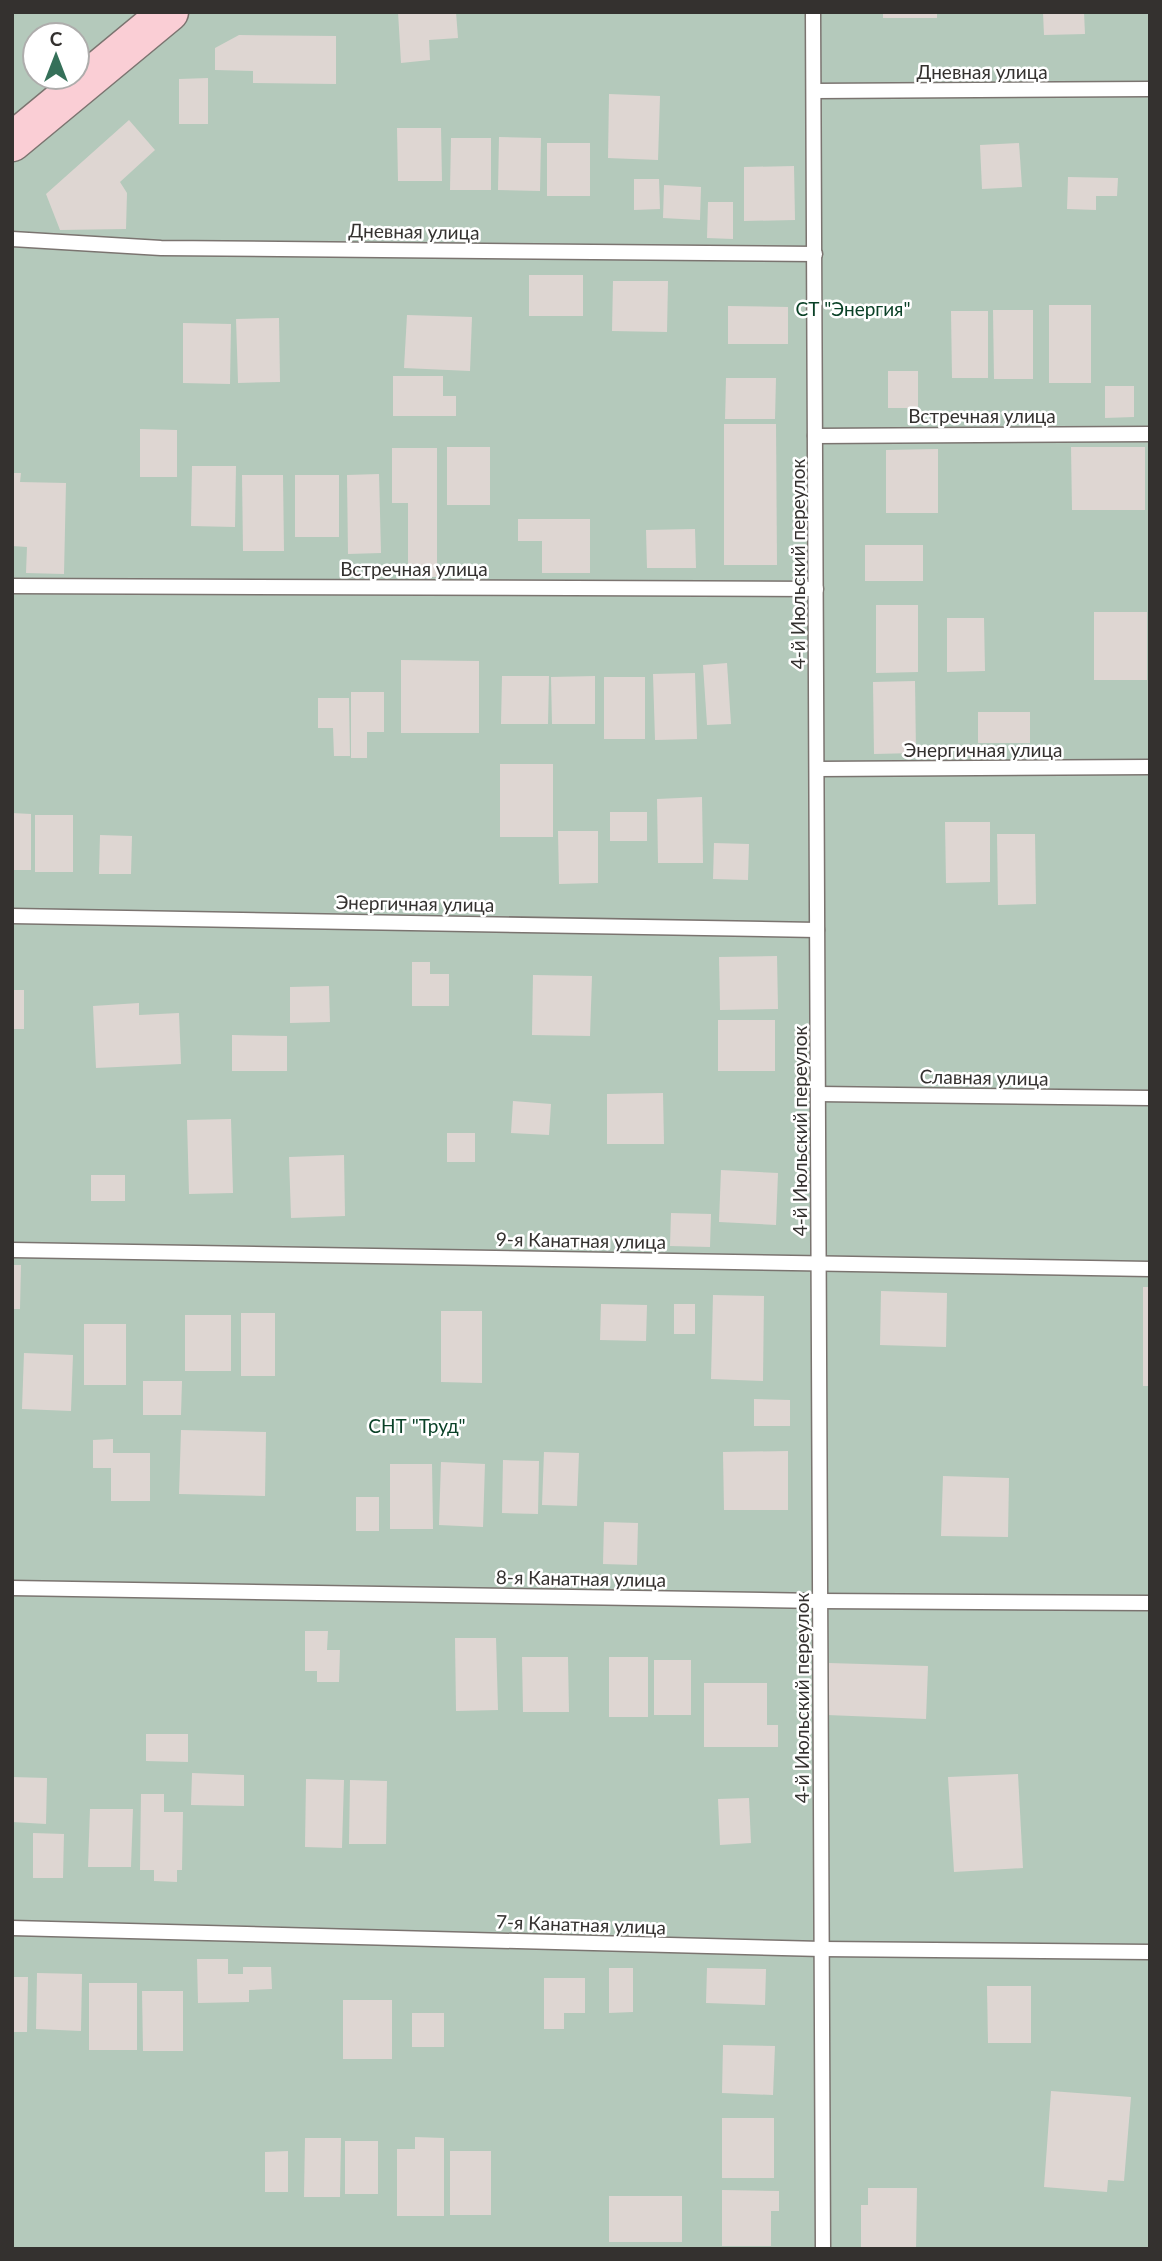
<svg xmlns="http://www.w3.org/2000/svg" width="1162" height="2261" font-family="Lato,sans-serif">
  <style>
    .green { fill: #b4c9bb }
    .building { fill: #ded6d2 }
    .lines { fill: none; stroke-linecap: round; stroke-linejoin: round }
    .lane-casing { stroke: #7b7470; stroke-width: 17 }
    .secondary-casing { stroke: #7b7470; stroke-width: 41 }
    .lane { stroke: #fff; stroke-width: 14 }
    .secondary { stroke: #faced5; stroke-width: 38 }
    .labels { text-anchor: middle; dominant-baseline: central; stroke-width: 5; stroke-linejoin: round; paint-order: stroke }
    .street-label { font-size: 19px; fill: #34312f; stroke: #fff }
    .park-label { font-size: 19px; fill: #0a4127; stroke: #fff }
  </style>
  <rect width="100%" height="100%" fill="#faf2ed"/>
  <!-- green -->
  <g class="green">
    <polygon points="12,12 145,12 77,68 77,35 35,35 35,77 66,77 12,121"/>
    <polygon points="190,12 1150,12 1150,2249 12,2249 12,155"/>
  </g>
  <!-- building -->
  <g class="building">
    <polygon points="398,12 456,12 458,38 429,40 430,60 401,63"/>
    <rect x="883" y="12" width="54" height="6"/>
    <polygon points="1043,12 1084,12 1085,34 1044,35"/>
    <polygon points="239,35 336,36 336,84 253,83 253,71 215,70 215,48"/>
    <polygon points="208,78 208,124 179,124 179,79"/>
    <polygon points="609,94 660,96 658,160 608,158"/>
    <polygon points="129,120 155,150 120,182 127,193 126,229 60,230 46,194"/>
    <polygon points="397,128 441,128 442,181 398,181"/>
    <polygon points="499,137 541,138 540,191 498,190"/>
    <polygon points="451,138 491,138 491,190 450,190"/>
    <rect x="547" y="143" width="43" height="53"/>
    <polygon points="1019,143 1022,187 982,189 980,145"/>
    <polygon points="794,166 795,220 744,221 744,167"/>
    <polygon points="1068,177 1118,178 1117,196 1096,196 1096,210 1067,209"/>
    <polygon points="634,179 659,179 660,209 634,210"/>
    <polygon points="664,185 701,187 700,220 663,218"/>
    <polygon points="708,202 733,202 733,239 707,238"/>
    <rect x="529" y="275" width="54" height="41"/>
    <polygon points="613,281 668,281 667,332 612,331"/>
    <rect x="1049" y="305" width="42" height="78"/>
    <polygon points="728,306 788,307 788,344 728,344"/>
    <polygon points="993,310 1033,310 1033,379 994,379"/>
    <polygon points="951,311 988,311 988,378 952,378"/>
    <polygon points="407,315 472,317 470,371 404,368"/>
    <polygon points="279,318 280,382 238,383 236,319"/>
    <polygon points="183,323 231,324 230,384 183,383"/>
    <rect x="888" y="371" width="30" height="37"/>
    <polygon points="393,376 443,376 443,396 456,396 456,416 393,416"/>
    <polygon points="726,378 776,378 775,419 725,419"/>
    <polygon points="1105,386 1134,386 1134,417 1105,418"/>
    <polygon points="724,424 776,424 777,565 724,565"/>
    <polygon points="140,429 177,430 177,477 140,477"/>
    <rect x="447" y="447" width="43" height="58"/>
    <polygon points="1071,447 1145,447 1145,510 1072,510"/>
    <polygon points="392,448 437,448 437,577 408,577 408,503 392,503"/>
    <polygon points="938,449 938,513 886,513 886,450"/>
    <polygon points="192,466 236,466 235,527 191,526"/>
    <polygon points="12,473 21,473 20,482 66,483 64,574 26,573 27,547 12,546"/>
    <polygon points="379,474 381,553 348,554 347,475"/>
    <polygon points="242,475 283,475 284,551 243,551"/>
    <rect x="295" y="475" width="44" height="62"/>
    <polygon points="518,519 590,519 590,573 542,573 542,541 518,541"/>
    <polygon points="695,529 696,568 647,568 646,530"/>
    <rect x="865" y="545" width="58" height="36"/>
    <polygon points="876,605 918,605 918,672 876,673"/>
    <rect x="1094" y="612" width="53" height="68"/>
    <polygon points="947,618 984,618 985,671 947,672"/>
    <polygon points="401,660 479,661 479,733 401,733"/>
    <polygon points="727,663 731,724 707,725 703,665"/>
    <polygon points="695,673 697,739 655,740 653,674"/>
    <polygon points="502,676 549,676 548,724 501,724"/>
    <polygon points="595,676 595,724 552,724 551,677"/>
    <rect x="604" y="677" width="41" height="62"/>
    <polygon points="915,681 916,753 874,754 873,682"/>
    <polygon points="351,692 384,692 384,732 367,732 367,758 351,758"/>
    <polygon points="318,698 349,698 350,756 334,756 333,728 318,728"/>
    <rect x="978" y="712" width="52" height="31"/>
    <rect x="500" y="764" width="53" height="73"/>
    <polygon points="702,797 703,863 658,863 657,799"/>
    <rect x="610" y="812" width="37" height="29"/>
    <polygon points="12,813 31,814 31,870 12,870"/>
    <rect x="35" y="815" width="38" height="57"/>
    <polygon points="945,822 990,822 990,882 946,883"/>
    <polygon points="558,831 598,831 598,883 559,884"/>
    <polygon points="997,834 1035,834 1036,904 998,905"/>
    <polygon points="100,835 132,836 131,874 99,874"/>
    <polygon points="714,843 749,844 748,880 713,879"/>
    <polygon points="777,956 778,1009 720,1010 719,957"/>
    <polygon points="412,962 430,962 430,974 449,974 449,1006 412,1006"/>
    <polygon points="533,975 592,976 590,1036 532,1035"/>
    <polygon points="329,986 330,1022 290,1023 290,987"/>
    <rect x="12" y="990" width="12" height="39"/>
    <polygon points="139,1003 139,1015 179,1013 181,1064 96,1068 93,1006"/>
    <rect x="718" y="1020" width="57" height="51"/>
    <polygon points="232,1035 287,1036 287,1071 232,1071"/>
    <polygon points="663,1093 664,1144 607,1144 607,1094"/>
    <polygon points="513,1101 551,1104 549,1135 511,1133"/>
    <polygon points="231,1119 233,1193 189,1194 187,1120"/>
    <rect x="447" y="1133" width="28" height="29"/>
    <polygon points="344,1155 345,1216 291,1218 289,1157"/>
    <polygon points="721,1170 778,1173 776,1225 719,1222"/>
    <rect x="91" y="1175" width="34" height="26"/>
    <polygon points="671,1213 711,1214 710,1247 670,1246"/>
    <polygon points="12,1265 21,1265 20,1309 12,1309"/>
    <rect x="1143" y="1287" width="7" height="99"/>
    <polygon points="881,1291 947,1293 946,1347 880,1345"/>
    <polygon points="713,1295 764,1296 763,1381 711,1379"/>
    <polygon points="601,1304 647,1305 646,1341 600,1340"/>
    <rect x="674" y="1304" width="21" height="30"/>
    <polygon points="441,1311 482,1311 482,1383 441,1382"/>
    <rect x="241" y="1313" width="34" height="63"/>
    <rect x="185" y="1315" width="46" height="56"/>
    <rect x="84" y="1324" width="42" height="61"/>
    <polygon points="24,1353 73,1355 71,1411 22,1409"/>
    <polygon points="143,1381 182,1381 181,1415 143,1415"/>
    <polygon points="754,1399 790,1400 790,1426 754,1426"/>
    <polygon points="181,1430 266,1432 265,1496 179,1494"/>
    <polygon points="113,1439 113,1453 150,1453 150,1501 111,1501 111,1468 93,1468 93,1440"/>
    <polygon points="788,1451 788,1510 724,1510 723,1452"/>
    <polygon points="544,1452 579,1453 577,1506 542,1505"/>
    <polygon points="503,1460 539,1461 538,1514 502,1513"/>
    <polygon points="441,1462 485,1464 483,1527 439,1525"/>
    <polygon points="390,1464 432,1464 433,1529 390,1529"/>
    <polygon points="943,1476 1009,1478 1008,1537 941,1536"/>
    <rect x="356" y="1497" width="23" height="34"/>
    <polygon points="604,1522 638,1523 637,1565 603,1564"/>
    <polygon points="305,1631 328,1631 327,1650 340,1650 339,1682 317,1682 317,1671 305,1671"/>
    <polygon points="455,1638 496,1638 498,1710 456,1711"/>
    <polygon points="522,1657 568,1657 569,1712 523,1712"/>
    <rect x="609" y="1657" width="39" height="60"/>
    <rect x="654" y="1660" width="37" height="55"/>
    <polygon points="829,1663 928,1666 926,1719 827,1715"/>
    <polygon points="704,1683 767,1683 767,1725 778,1725 778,1747 704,1747"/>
    <polygon points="146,1734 188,1734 188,1762 146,1761"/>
    <polygon points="192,1773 244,1775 244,1806 191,1805"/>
    <polygon points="1018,1774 1023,1868 954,1872 948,1777"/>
    <polygon points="12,1777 47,1778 46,1824 12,1822"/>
    <polygon points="306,1779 344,1780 342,1848 305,1847"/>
    <polygon points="350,1780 387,1781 386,1844 349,1844"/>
    <polygon points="141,1794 164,1794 164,1812 183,1812 182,1870 177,1870 177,1882 154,1881 154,1870 140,1870"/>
    <polygon points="749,1798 751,1843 720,1845 718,1799"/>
    <polygon points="90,1809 133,1809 131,1867 88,1867"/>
    <polygon points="33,1833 64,1834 63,1878 33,1878"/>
    <polygon points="197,1959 228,1959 228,1974 243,1974 243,1967 271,1967 272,1989 249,1990 249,2002 198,2003"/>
    <polygon points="609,1968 633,1968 633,2012 609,2013"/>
    <polygon points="707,1968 766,1969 765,2005 706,2003"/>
    <polygon points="37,1973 82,1974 81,2031 36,2029"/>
    <polygon points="12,1977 28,1977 27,2032 12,2032"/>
    <polygon points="544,1978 585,1978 585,2013 564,2013 564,2029 544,2029"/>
    <rect x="89" y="1983" width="48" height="67"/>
    <polygon points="987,1986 1031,1986 1031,2043 988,2043"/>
    <polygon points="142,1991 183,1991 183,2051 143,2051"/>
    <rect x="343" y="2000" width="49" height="59"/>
    <rect x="412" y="2013" width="32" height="34"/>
    <polygon points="723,2045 775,2046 773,2095 722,2093"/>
    <polygon points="1051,2091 1131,2097 1124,2181 1108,2180 1107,2192 1044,2187"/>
    <rect x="722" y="2118" width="52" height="60"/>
    <polygon points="415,2137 444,2138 444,2216 397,2216 397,2149 415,2149"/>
    <polygon points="305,2138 341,2138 340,2197 304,2197"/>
    <rect x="345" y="2141" width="33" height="53"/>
    <polygon points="288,2151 288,2192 265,2192 265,2152"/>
    <rect x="450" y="2151" width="41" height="64"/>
    <polygon points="868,2188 917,2188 916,2249 861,2249 861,2205 868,2205"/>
    <polygon points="722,2190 779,2191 779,2211 771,2211 771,2246 722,2246"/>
    <rect x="609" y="2196" width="73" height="46"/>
  </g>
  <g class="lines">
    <defs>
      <g id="lane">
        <polyline points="813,12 823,2249"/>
        <polyline points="814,91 1150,89"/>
        <polyline points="12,239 161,248 815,254"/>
        <polyline points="815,436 1150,434"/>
        <polyline points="12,586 816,589"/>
        <polyline points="817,769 1150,767"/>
        <polyline points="12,916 817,930"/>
        <polyline points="818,1094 1150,1098"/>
        <polyline points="12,1250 1150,1269"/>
        <polyline points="12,1588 820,1601 1150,1603"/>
        <polyline points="12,1928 822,1949 1150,1952"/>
      </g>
      <polyline id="secondary" points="12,142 169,12"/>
    </defs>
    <!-- lane casing -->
    <use href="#lane" class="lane-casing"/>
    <!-- secondary casing -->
    <use href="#secondary" class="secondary-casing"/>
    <!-- lane -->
    <use href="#lane" class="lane"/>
    <!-- secondary -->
    <use href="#secondary" class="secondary"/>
  </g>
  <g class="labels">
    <!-- street labels -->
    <g class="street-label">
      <text x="982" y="71">Дневная улица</text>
      <text transform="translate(414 231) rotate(1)">Дневная улица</text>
      <text x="982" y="415">Встречная улица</text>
      <text transform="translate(797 564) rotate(-90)">4-й Июльский переулок</text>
      <text x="414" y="568">Встречная улица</text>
      <text x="983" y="749">Энергичная улица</text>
      <text transform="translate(415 903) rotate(1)">Энергичная улица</text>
      <text transform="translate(984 1077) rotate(1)">Славная улица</text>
      <text transform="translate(799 1131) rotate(-90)">4-й Июльский переулок</text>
      <text transform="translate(581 1240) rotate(1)">9-я Канатная улица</text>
      <text transform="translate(581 1578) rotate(1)">8-я Канатная улица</text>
      <text transform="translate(801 1698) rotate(-90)">4-й Июльский переулок</text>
      <text transform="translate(581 1924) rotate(2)">7-я Канатная улица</text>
    </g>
    <!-- park labels -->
    <g class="park-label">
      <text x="853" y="308">СТ "Энергия"</text>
      <text x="417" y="1425">СНТ "Труд"</text>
    </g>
  </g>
  <!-- border -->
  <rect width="1162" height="2261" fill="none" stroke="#34312f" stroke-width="28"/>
  <!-- north arrow -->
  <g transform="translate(56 56)"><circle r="33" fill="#ffffff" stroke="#aeadac" stroke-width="2"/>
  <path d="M0-5L12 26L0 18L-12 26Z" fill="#357059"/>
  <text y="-10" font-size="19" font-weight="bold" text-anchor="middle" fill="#34312f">С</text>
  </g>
</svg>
